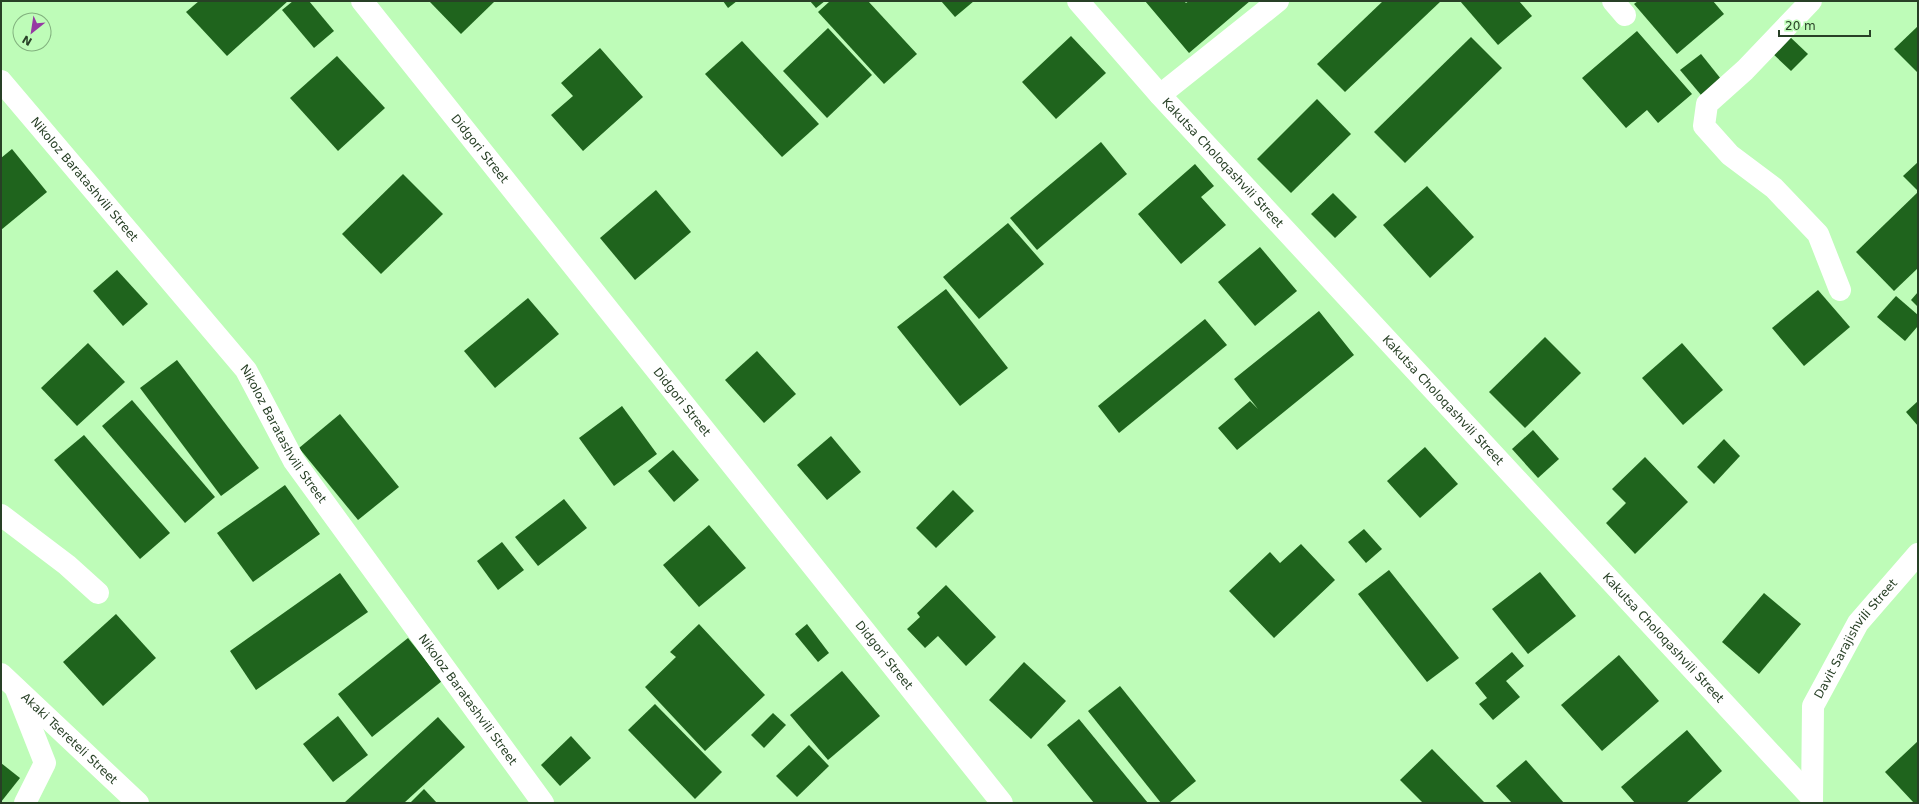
<svg xmlns="http://www.w3.org/2000/svg" width="1919" height="804" font-family="'DejaVu Sans',sans-serif">
  <style>
    .building { fill: #1f641d }
    .lines { fill: none; stroke-linecap: round; stroke-linejoin: round }
    .minor { stroke: #fff; stroke-width: 22 }
    .labels { text-anchor: middle; dominant-baseline: central; stroke-width: 4; stroke-linejoin: round; paint-order: stroke }
    .street-label { font-size: 12px; fill: #284026; stroke: #befcb8 }
  </style>
  <rect width="100%" height="100%" fill="#befcb8"/>
  <!-- building -->
  <g class="building">
    <polygon points="199,1 288,1 227,56 186,12"/>
    <polygon points="293,1 309,1 334,31 314,48 282,10"/>
    <polygon points="429,1 495,1 461,34"/>
    <polygon points="723,1 737,1 728,8"/>
    <polygon points="810,1 825,1 816,8"/>
    <polygon points="830,1 868,1 917,54 884,84 818,12"/>
    <polygon points="941,1 974,1 955,17"/>
    <polygon points="1145,1 1184,1 1186,3 1189,1 1250,1 1189,53"/>
    <polygon points="1383,1 1441,1 1345,92 1317,64"/>
    <polygon points="1460,1 1519,1 1532,16 1498,45"/>
    <polygon points="1638,1 1713,1 1724,14 1677,54 1634,4"/>
    <polygon points="1918,26 1918,73 1894,49"/>
    <polygon points="828,28 872,75 827,118 783,71"/>
    <polygon points="1637,31 1692,94 1658,123 1647,110 1626,128 1582,78"/>
    <polygon points="1788,35 1808,54 1791,71 1771,52"/>
    <polygon points="1071,36 1106,73 1056,119 1022,82"/>
    <polygon points="1471,37 1502,68 1405,163 1374,132"/>
    <polygon points="742,41 819,124 782,157 705,74"/>
    <polygon points="600,48 643,97 583,151 551,115 573,96 561,83"/>
    <polygon points="1701,54 1721,79 1701,95 1680,70"/>
    <polygon points="337,56 385,108 338,151 290,98"/>
    <polygon points="1317,99 1351,134 1291,193 1257,159"/>
    <polygon points="1101,142 1127,174 1037,250 1010,218"/>
    <polygon points="12,149 47,192 1,230 1,158"/>
    <polygon points="1918,162 1918,191 1903,176"/>
    <polygon points="1195,164 1214,186 1201,197 1226,225 1181,264 1138,214"/>
    <polygon points="403,174 443,214 381,274 342,234"/>
    <polygon points="1427,186 1474,237 1430,278 1383,225"/>
    <polygon points="656,190 691,232 635,280 600,238"/>
    <polygon points="1918,192 1918,268 1894,291 1856,252"/>
    <polygon points="1333,193 1357,217 1335,238 1311,214"/>
    <polygon points="1008,223 1044,264 979,319 943,277"/>
    <polygon points="1260,247 1297,291 1255,326 1218,282"/>
    <polygon points="117,270 148,304 123,326 93,291"/>
    <polygon points="946,289 1008,368 960,406 897,327"/>
    <polygon points="1818,290 1850,327 1804,366 1772,328"/>
    <polygon points="1918,292 1918,307 1911,300"/>
    <polygon points="1896,296 1918,315 1918,326 1905,341 1877,317"/>
    <polygon points="528,298 559,334 495,388 464,351"/>
    <polygon points="1319,311 1354,355 1237,450 1218,428 1250,401 1258,409 1234,379"/>
    <polygon points="1205,319 1227,345 1119,433 1098,406"/>
    <polygon points="1545,337 1581,373 1525,428 1489,392"/>
    <polygon points="88,343 125,382 77,426 41,388"/>
    <polygon points="1682,343 1723,390 1683,425 1642,378"/>
    <polygon points="757,351 796,394 764,423 725,380"/>
    <polygon points="177,360 259,468 221,496 140,388"/>
    <polygon points="132,400 215,497 185,523 102,426"/>
    <polygon points="1918,401 1918,426 1906,412"/>
    <polygon points="622,406 657,454 614,486 579,438"/>
    <polygon points="340,414 399,487 358,520 299,448"/>
    <polygon points="1533,430 1559,459 1538,478 1512,449"/>
    <polygon points="84,435 170,533 140,559 54,460"/>
    <polygon points="831,436 861,472 827,500 797,465"/>
    <polygon points="1724,439 1740,456 1714,484 1697,467"/>
    <polygon points="1425,447 1458,484 1420,518 1387,481"/>
    <polygon points="673,450 699,480 674,502 648,471"/>
    <polygon points="1645,457 1688,502 1635,554 1606,523 1626,503 1612,489"/>
    <polygon points="285,485 320,534 253,582 217,533"/>
    <polygon points="953,490 974,511 936,548 916,528"/>
    <polygon points="564,499 587,528 538,566 515,537"/>
    <polygon points="709,525 746,568 699,607 663,565"/>
    <polygon points="1364,529 1382,549 1366,563 1348,542"/>
    <polygon points="502,542 524,570 498,590 477,561"/>
    <polygon points="1301,544 1335,580 1274,638 1229,591 1270,552 1280,563"/>
    <polygon points="1389,570 1459,658 1427,682 1358,594"/>
    <polygon points="1540,572 1576,616 1528,654 1492,609"/>
    <polygon points="340,573 368,612 256,690 230,651"/>
    <polygon points="946,585 996,637 966,666 938,636 925,648 907,629 920,617 917,613"/>
    <polygon points="1764,593 1801,624 1759,674 1722,642"/>
    <polygon points="116,614 156,658 103,706 63,662"/>
    <polygon points="699,624 765,695 705,751 645,687 676,657 670,652"/>
    <polygon points="807,624 829,653 818,662 795,634"/>
    <polygon points="408,638 442,681 372,737 338,694"/>
    <polygon points="1512,652 1524,666 1506,681 1520,697 1493,720 1479,704 1487,698 1475,683"/>
    <polygon points="1619,655 1659,701 1602,751 1561,705"/>
    <polygon points="1024,662 1066,701 1031,739 989,700"/>
    <polygon points="842,671 880,716 828,760 790,715"/>
    <polygon points="1120,686 1196,781 1169,803 1161,803 1088,711"/>
    <polygon points="655,704 722,772 695,799 628,730"/>
    <polygon points="773,713 786,725 764,748 751,735"/>
    <polygon points="338,716 368,755 333,782 303,744"/>
    <polygon points="438,717 465,747 404,803 344,803"/>
    <polygon points="1079,719 1148,803 1094,803 1047,745"/>
    <polygon points="1687,730 1722,771 1686,803 1635,803 1621,787"/>
    <polygon points="571,736 591,758 560,786 541,765"/>
    <polygon points="1918,741 1918,803 1914,803 1885,772"/>
    <polygon points="809,745 829,766 797,797 776,776"/>
    <polygon points="1432,749 1485,803 1423,803 1400,780"/>
    <polygon points="1526,760 1564,803 1512,803 1496,786"/>
    <polygon points="1,763 20,778 1,802"/>
    <polygon points="424,789 437,803 410,803"/>
  </g>
  <g class="lines">
    <!-- minor -->
    <g class="minor">
      <path id="s1" d="M362 1 1002 803"/>
      <path id="s2" d="M1078 1 1160 95 1811 797"/>
      <polyline points="1613,1 1625,15"/>
      <polyline points="1811,1 1745,70 1707,104 1704,126 1730,155 1774,188 1818,234 1840,290"/>
      <path id="s3" d="M1 81 246 370 294 461 543 803"/>
      <polyline points="1160,95 1278,1"/>
      <polyline points="1,515 67,565 98,593"/>
      <path id="s4" d="M1 674 138 803"/>
      <polyline points="17,692 45,763 25,803"/>
      <path id="s5" d="M1812 803 1813 706 1858 623 1918 554"/>
    </g>
  </g>
  <g class="labels">
    <!-- street labels -->
    <g class="street-label">
      <text stroke="none"><textPath href="#s1" startOffset="189">Didgori Street</textPath></text>
      <text stroke="none"><textPath href="#s2" startOffset="217">Kakutsa Choloqashvili Street</textPath></text>
      <text stroke="none"><textPath href="#s3" startOffset="129">Nikoloz Baratashvili Street</textPath></text>
      <text stroke="none"><textPath href="#s2" startOffset="541">Kakutsa Choloqashvili Street</textPath></text>
      <text stroke="none"><textPath href="#s1" startOffset="513">Didgori Street</textPath></text>
      <text stroke="none"><textPath href="#s3" startOffset="453">Nikoloz Baratashvili Street</textPath></text>
      <text stroke="none"><textPath href="#s2" startOffset="865">Kakutsa Choloqashvili Street</textPath></text>
      <text stroke="none"><textPath href="#s5" startOffset="177">Davit Sarajishvili Street</textPath></text>
      <text stroke="none"><textPath href="#s1" startOffset="837">Didgori Street</textPath></text>
      <text stroke="none"><textPath href="#s3" startOffset="777">Nikoloz Baratashvili Street</textPath></text>
      <text stroke="none"><textPath href="#s4" startOffset="94">Akaki Tsereteli Street</textPath></text>
    </g>
  </g>
  <!-- border -->
  <rect width="1919" height="804" fill="none" stroke="#284026" stroke-width="4"/>
  <!-- north arrow -->
  <g transform="translate(32 32) rotate(210)"><circle r="19" fill="#befcb8" stroke="#82b17e"/>
  <path d="M0-3L7 15L0 10L-7 15Z" fill="#9639a3"/>
  <text y="-6" font-size="11" font-weight="bold" text-anchor="middle" fill="#284026">N</text>
  </g>
  <!-- scale -->
  <path d="M1779 30v6h91v-6" fill="none" stroke="#284026" stroke-width="2"/>
  <text x="1785" y="30" font-size="12" fill="#284026" stroke="#befcb8" stroke-width="3" paint-order="stroke">20 m</text>
</svg>
